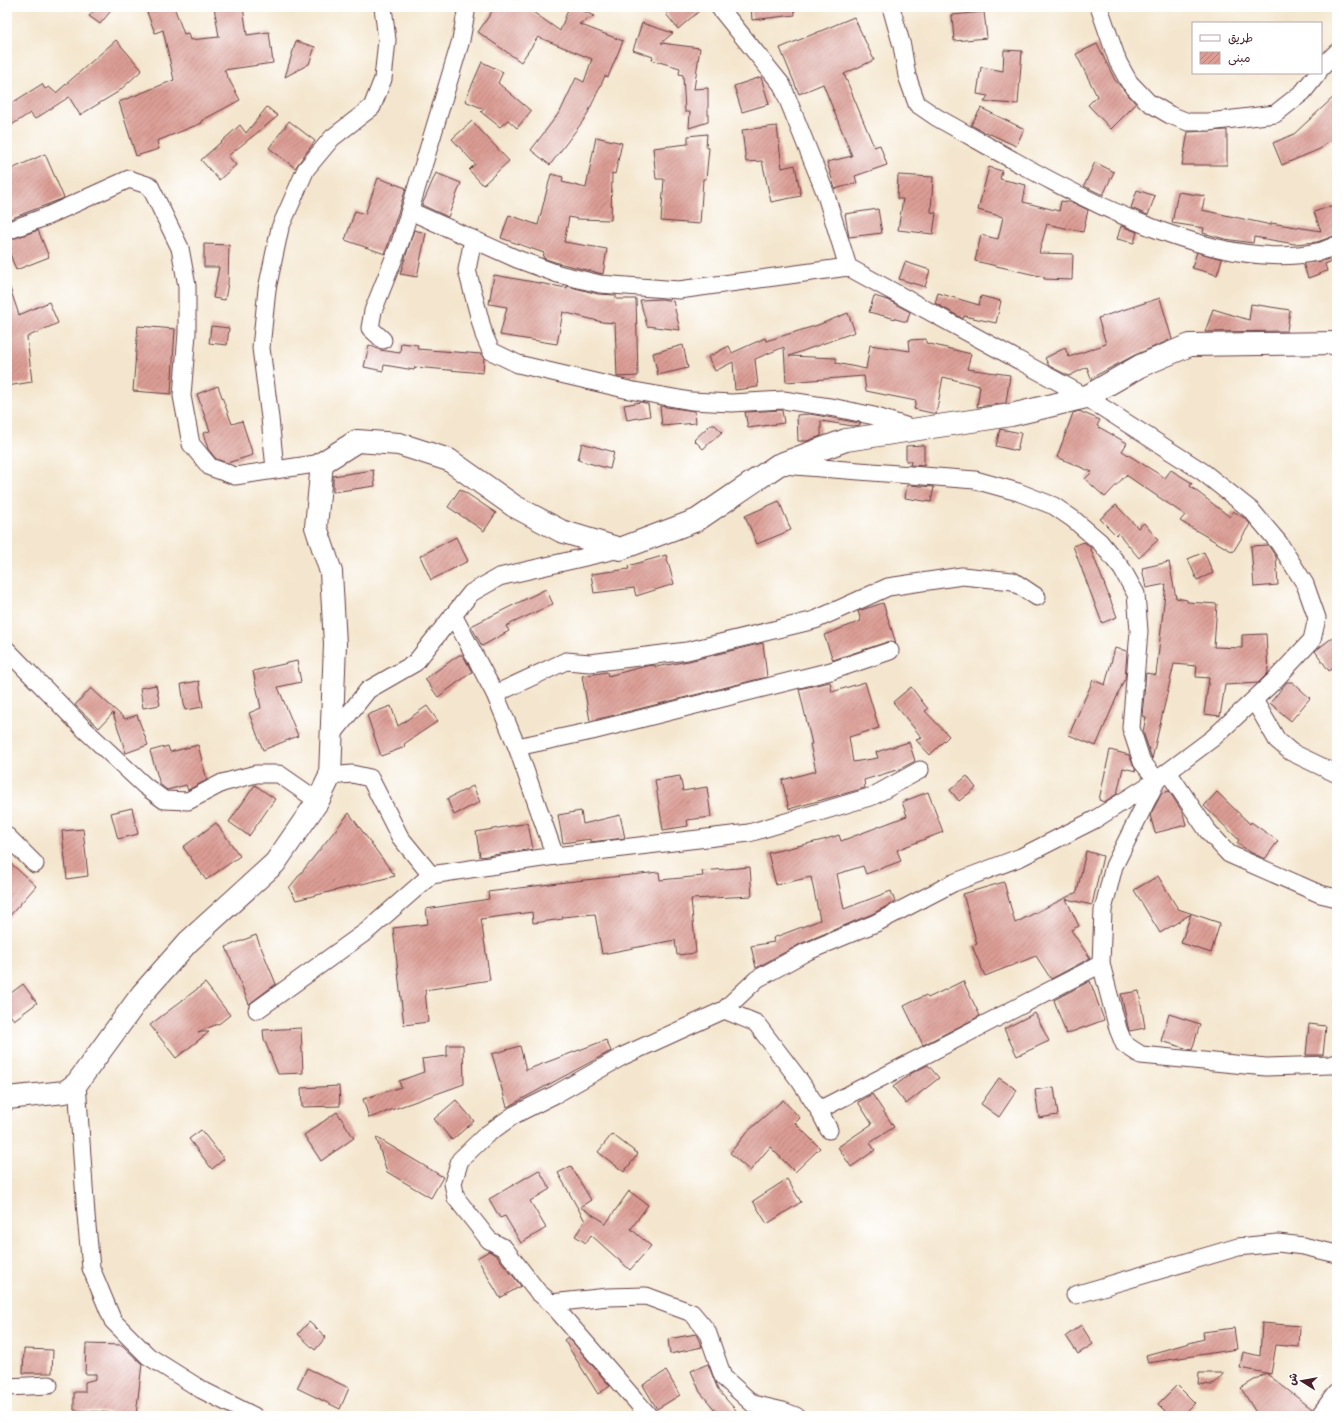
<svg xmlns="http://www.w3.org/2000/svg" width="1344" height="1423" font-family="'Comic Neue','Playpen Sans Arabic',sans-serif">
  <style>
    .building { fill: url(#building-hatch) }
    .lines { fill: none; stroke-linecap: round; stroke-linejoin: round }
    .minor-casing { stroke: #643d43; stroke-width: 19 }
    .secondary-casing { stroke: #643d43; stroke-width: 24 }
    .minor { stroke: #fff; stroke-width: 17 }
    .secondary { stroke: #fff; stroke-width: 22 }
  </style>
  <defs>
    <pattern id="building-hatch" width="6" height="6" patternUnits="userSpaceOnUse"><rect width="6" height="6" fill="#db9d94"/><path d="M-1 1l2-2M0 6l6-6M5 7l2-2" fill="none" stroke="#b47f79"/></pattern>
  </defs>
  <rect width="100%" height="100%" fill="#fff"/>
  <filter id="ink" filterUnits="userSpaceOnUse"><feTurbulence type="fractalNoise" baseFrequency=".025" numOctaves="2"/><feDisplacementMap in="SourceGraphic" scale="8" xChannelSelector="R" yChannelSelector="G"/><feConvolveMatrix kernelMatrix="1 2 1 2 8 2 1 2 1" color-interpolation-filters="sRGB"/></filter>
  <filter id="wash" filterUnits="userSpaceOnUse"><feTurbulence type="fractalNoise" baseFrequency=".012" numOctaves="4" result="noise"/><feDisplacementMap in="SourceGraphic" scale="16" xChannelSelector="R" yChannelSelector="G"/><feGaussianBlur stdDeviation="0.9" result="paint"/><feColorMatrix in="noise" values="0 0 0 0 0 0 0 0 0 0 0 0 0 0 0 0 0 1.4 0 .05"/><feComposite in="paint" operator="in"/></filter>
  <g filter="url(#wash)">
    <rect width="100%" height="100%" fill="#f4e6ce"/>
    <g id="blocks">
      <!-- building -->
      <g class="building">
        <polygon points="97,7 114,7 100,24 89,16"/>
        <polygon points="145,7 174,7 184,34 188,33 190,40 219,37 214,7 243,7 247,35 269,32 273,63 224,70 240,100 201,121 202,123 157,141 159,149 136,156 119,102 174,80 163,30 155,33"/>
        <polygon points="495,7 526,7 560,31 569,7 574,7 594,16 579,24 623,41 608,77 605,76 586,117 550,165 531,150 561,110 576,78 584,82 592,59 538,37 521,62 478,32"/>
        <polygon points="674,7 704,7 678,29 666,14"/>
        <polygon points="751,7 794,7 795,15 752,20"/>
        <polygon points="984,12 987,38 954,41 952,15"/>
        <polygon points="854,17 874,60 844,74 874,147 880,145 887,165 855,176 857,183 835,189 827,162 852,156 823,84 799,94 780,48"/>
        <polygon points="642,23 673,33 661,43 700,48 694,89 708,88 708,122 689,128 690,112 685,112 683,75 679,74 680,68 652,60 653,57 633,50"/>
        <polygon points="116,40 142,70 118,92 80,115 69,97 35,119 30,113 7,128 7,106 42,84 45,89 49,87 56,93"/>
        <polygon points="296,41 315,47 309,64 285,77"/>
        <polygon points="1097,44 1115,80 1136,104 1111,129 1088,105 1097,96 1076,54"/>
        <polygon points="1004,50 1022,51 1018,104 984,102 988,96 977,94 981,67 1003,71"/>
        <polygon points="482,62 503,72 498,83 531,111 517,128 508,120 500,127 481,112 484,109 465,101"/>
        <polygon points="761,77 769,104 742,112 734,86"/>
        <polygon points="1337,94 1337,134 1320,149 1282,165 1273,143 1294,134"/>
        <polygon points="267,107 278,116 228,156 236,165 219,180 201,160 240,125 246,133"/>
        <polygon points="981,108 1024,129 1016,146 986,132 986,133 971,125"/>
        <polygon points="289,121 315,141 295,168 269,148"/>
        <polygon points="472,121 509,161 483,185 469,170 475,164 452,139"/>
        <polygon points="777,126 782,168 795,165 801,196 771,202 762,161 746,162 742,130"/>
        <polygon points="1227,130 1227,165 1182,165 1188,132"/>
        <polygon points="707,134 706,147 709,148 706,179 703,179 700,224 661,221 664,179 656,179 653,148 688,144 688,136"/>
        <polygon points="596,137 622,143 615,174 612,173 611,220 578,219 569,217 564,242 607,249 603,274 558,263 543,258 544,253 501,238 509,215 538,225 551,174 563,177 562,182 586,188"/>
        <polygon points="45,154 64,198 7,220 7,171"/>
        <polygon points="1095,162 1114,172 1103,195 1084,186"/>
        <polygon points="989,167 1002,171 1000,179 1026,185 1023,202 1059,211 1061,201 1074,203 1088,210 1083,232 1047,224 1039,253 1073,254 1072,280 1044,279 1044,277 975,261 981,235 998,239 1003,217 978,210"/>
        <polygon points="436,173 461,183 448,217 422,205"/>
        <polygon points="898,175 933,177 931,212 936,213 933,234 898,230 903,199 897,199"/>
        <polygon points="378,178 406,188 385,254 345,240 355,211 365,214"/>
        <polygon points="1137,190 1155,196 1148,215 1131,208"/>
        <polygon points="1178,192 1205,196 1202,210 1271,225 1271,223 1321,231 1314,212 1334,205 1337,212 1337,235 1317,242 1295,244 1254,237 1253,243 1225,239 1203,233 1204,228 1172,223"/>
        <polygon points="878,209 882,233 849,237 845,214"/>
        <polygon points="1121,226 1137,232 1134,243 1117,239"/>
        <polygon points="38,230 49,257 16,270 7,246 7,241"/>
        <polygon points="414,230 426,233 417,277 400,274"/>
        <polygon points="204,244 229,245 228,283 225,300 213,298 219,267 204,267"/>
        <polygon points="1197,252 1222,259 1217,275 1192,268"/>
        <polygon points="1337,256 1337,259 1325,264 1327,271 1308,278 1303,263 1322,261"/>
        <polygon points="905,262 930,270 925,287 899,279"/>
        <polygon points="494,275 567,288 567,286 598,294 616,295 616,299 636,299 638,376 617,377 615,323 602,322 563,312 557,344 500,335 507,307 489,304"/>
        <polygon points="7,285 9,285 19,315 49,302 58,323 27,337 32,382 7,386"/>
        <polygon points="938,293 979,305 981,296 1001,301 996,323 964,316 963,319 935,303"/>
        <polygon points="874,296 888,300 910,312 907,322 869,312"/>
        <polygon points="1160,298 1172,339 1135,355 1091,378 1087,367 1069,376 1049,366 1045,358 1065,348 1069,357 1106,344 1098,318"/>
        <polygon points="662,299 673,301 680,330 647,326 640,300"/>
        <polygon points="1251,304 1290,310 1287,331 1205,332 1213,309 1249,320"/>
        <polygon points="848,313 855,332 789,356 836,358 836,363 866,369 870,345 910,351 909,340 926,339 926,343 971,354 967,369 1010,375 1006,403 977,407 980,386 943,377 936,414 914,409 916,401 866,391 864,376 786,382 784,347 755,359 758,387 735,390 733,362 715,371 708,357 729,346 732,353 765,338 766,341 818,325"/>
        <polygon points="138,326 175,329 171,394 133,391"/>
        <polygon points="211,326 229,328 227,345 209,343"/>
        <polygon points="401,343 418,345 417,349 481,354 484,357 483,373 415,367 414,370 384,365 383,371 364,367 369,345 380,350 400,353"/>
        <polygon points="683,345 688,368 658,375 653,353"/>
        <polygon points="218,386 232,424 242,421 253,455 227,463 216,459 208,449 203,433 210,431 197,394"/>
        <polygon points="641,402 648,404 650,416 627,420 624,405"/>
        <polygon points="660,406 695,411 696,423 662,426"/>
        <polygon points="782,410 784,423 748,428 745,412"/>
        <polygon points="1079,411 1100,420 1097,426 1127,443 1122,451 1165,478 1171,470 1192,483 1190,486 1230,517 1233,511 1246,519 1250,524 1233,552 1180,521 1185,515 1126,475 1105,497 1085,479 1092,472 1057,457 1073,413"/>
        <polygon points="810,414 860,423 860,425 853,426 821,421 821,436 807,441 798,441 797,415"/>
        <polygon points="710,425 715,425 722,432 703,449 694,440"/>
        <polygon points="1000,429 1021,433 1017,451 996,446"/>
        <polygon points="582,443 614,452 610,469 578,460"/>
        <polygon points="924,445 924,466 910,465 911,461 906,461 906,446"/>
        <polygon points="373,470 375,486 333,492 333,476"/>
        <polygon points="907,485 934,487 931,502 905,498"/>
        <polygon points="460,489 496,513 484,531 448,507"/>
        <polygon points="779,501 791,530 757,544 745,516"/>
        <polygon points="1116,505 1138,528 1144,523 1158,540 1139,558 1118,533 1116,535 1100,519"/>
        <polygon points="456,537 468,561 431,580 420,556"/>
        <polygon points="1084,542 1090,547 1117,617 1102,623 1073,546"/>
        <polygon points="1268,545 1276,557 1278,585 1254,587 1251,546"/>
        <polygon points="1204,552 1213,573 1197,580 1188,559"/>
        <polygon points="666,555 674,584 636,596 634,588 594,593 591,574 629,569 628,566"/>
        <polygon points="1169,562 1176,598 1187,600 1187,602 1217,604 1214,647 1242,648 1242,635 1266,634 1268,673 1258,683 1225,685 1220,716 1204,714 1209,678 1196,677 1197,666 1174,664 1152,759 1143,732 1146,717 1142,716 1146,673 1156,675 1166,584 1146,588 1142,568"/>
        <polygon points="546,589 553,604 506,626 509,631 482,646 471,626"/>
        <polygon points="883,603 896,643 887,642 833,660 824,635 861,621 858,611"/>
        <polygon points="1337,634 1337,665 1329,671 1315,651"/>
        <polygon points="763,643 767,677 590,721 582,676 607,672 608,676 646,666 655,665 655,667 689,661"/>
        <polygon points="1115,648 1127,651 1125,680 1124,680 1096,746 1069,735 1093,680 1105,685"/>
        <polygon points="459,655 463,655 472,672 438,697 425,679"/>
        <polygon points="297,661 301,682 278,687 298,736 263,750 249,713 261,708 253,671"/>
        <polygon points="199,681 203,707 185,710 181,684"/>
        <polygon points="830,682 832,692 865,682 879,728 849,737 853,762 878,758 876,752 909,742 915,761 900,769 864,780 865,788 789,809 782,780 816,771 810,744 812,744 799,689"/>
        <polygon points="1287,682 1292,682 1310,698 1291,721 1270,703"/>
        <polygon points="156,685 160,705 143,708 140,688"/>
        <polygon points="911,687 928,709 925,711 949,736 930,755 916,740 922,738 893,702"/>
        <polygon points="91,688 125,719 137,715 148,745 126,753 113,713 99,728 75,705"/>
        <polygon points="391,706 398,726 427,706 438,721 404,744 405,747 381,756 367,715"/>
        <polygon points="198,745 207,780 188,790 186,785 167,790 160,784 150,751 168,746 170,752"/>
        <polygon points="1110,750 1129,755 1136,771 1123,768 1117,794 1104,802 1099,800"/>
        <polygon points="680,776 683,791 707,787 711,817 687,820 688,826 663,830 655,780"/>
        <polygon points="967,776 976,788 959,801 950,790"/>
        <polygon points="255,785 275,799 249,836 229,822"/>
        <polygon points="473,786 480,802 454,815 447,799"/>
        <polygon points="1169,791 1183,813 1186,825 1155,833 1150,815 1162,793"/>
        <polygon points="928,792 943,832 897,850 901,861 866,874 863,866 837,874 844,909 891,891 895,902 872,914 802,943 756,968 751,946 774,942 773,938 820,920 811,877 776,885 768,853 823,840 839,835 841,841 907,816 902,802"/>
        <polygon points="1217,792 1250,824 1251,822 1278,841 1265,859 1250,852 1237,843 1239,840 1204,806"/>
        <polygon points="132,808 138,834 118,839 111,813"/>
        <polygon points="581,811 583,824 620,815 625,838 590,842 590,839 563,843 558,815"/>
        <polygon points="349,813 395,876 296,900 289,888"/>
        <polygon points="216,823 240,856 206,880 183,847"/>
        <polygon points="528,823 533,849 480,857 476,832"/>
        <polygon points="83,829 88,876 67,879 62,831"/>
        <polygon points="1086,851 1103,856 1092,905 1066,899 1079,926 1071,930 1090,958 1051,979 1036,956 985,976 972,946 977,944 963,894 1004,882 1015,923 1077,892"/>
        <polygon points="7,860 36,886 7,919"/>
        <polygon points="750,867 752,896 691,899 696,953 677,955 675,940 602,954 595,914 562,917 563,919 533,923 532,912 481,919 490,980 425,990 428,1022 404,1025 393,928 428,924 426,909 489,899 488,892 566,882 659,872 660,880 703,876 702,871"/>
        <polygon points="1158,876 1178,909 1220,923 1211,953 1181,943 1191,914 1160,933 1134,890"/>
        <polygon points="256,935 276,984 249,1004 226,947"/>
        <polygon points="963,981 980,1016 923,1045 904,1006 926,995 928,998"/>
        <polygon points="1090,981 1104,1020 1066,1034 1054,1000"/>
        <polygon points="205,983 230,1015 220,1023 198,1032 209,1032 176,1058 150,1025"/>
        <polygon points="23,984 37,1003 14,1020 7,1011 7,996"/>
        <polygon points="1139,991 1145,1028 1129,1031 1121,994"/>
        <polygon points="1035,1013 1049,1041 1017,1056 1004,1029"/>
        <polygon points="1169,1014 1200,1024 1192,1050 1161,1041"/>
        <polygon points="1309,1024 1326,1026 1323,1055 1306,1055"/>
        <polygon points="301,1028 303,1073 278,1074 264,1039 263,1030"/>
        <polygon points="606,1040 611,1051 507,1107 492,1054 520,1046 526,1070"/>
        <polygon points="447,1045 463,1045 464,1084 369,1118 363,1099 401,1087 399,1081 424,1072 422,1059 447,1056"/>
        <polygon points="928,1065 939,1078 906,1104 893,1087 912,1073"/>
        <polygon points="999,1078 1017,1090 999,1117 981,1104"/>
        <polygon points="339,1086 340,1106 302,1107 301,1088"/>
        <polygon points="1054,1087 1058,1115 1039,1118 1035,1090"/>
        <polygon points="872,1094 894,1127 870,1143 875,1150 851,1167 838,1147 872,1124 858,1102"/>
        <polygon points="456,1100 474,1121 452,1140 434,1119"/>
        <polygon points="783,1100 800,1118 795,1123 820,1148 795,1172 770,1147 750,1171 730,1153 747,1132"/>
        <polygon points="337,1112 354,1138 321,1161 304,1135"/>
        <polygon points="201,1130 224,1159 212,1169 189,1139"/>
        <polygon points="612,1134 638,1154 624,1172 598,1152"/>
        <polygon points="376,1137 443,1177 431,1198 387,1172"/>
        <polygon points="571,1166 591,1200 580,1207 603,1221 605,1225 629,1191 648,1205 631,1229 651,1246 630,1270 591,1235 586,1243 575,1236 585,1221 558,1173"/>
        <polygon points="539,1170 550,1189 530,1201 546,1228 521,1243 505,1216 500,1218 489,1199"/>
        <polygon points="787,1179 801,1202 767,1224 753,1201"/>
        <polygon points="489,1251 497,1256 521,1286 500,1298 477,1258"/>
        <polygon points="309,1322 326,1337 315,1350 298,1334"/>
        <polygon points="1262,1323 1300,1326 1299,1347 1276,1345 1271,1374 1266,1373 1312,1409 1307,1416 1258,1416 1241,1388 1266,1373 1240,1368 1243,1352 1260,1356"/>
        <polygon points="1081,1325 1093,1344 1078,1354 1066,1336"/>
        <polygon points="1234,1328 1237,1349 1148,1363 1146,1355 1204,1339 1203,1332"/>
        <polygon points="696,1334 702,1347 670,1354 668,1339"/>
        <polygon points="568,1337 610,1386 598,1394 564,1340"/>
        <polygon points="86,1344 122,1345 142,1364 136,1415 74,1410 74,1392 85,1392 85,1382 96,1379 96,1374 85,1374"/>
        <polygon points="24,1349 53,1350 52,1373 23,1373"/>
        <polygon points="708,1364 718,1390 741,1416 720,1416 700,1392 691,1371"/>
        <polygon points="307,1368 349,1388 340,1409 297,1388"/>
        <polygon points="666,1371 680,1395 657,1409 643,1385"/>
        <polygon points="1199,1373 1224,1373 1213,1385 1198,1384"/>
        <polygon points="1177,1385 1195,1403 1182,1416 1170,1416 1158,1404"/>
      </g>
    </g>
  </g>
  <g filter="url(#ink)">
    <use href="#blocks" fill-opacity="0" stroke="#643d43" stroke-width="1"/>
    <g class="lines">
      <defs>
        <g id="minor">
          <path d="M891 7 902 46 907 76 917 104 936 117C1036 172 1201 277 1317 252 1324 251 1331 247 1337 245"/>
          <polyline points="1099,7 1118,62 1129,82 1148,102 1170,115 1188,122 1209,122 1275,114 1303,92 1318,73"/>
          <polyline points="1321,68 1337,52"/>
          <polyline points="410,211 517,259 558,274 600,284 679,290 848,267"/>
          <polyline points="7,231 45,217 129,179 150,186 180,248 187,286 187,333 182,396 191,444 210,467 235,476 322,463"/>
          <polyline points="473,239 467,270 484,335 491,351 518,364 629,390 691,401 732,403 783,400 836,408 874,416 915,429"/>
          <polyline points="383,340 370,328 373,311 400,243 461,40 467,7"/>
          <polyline points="782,465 975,480 1018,492 1054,506 1073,519 1100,542 1122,569 1136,594 1139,631 1131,728 1142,762 1157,780 1114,866 1103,910 1101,964 1118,1029 1124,1044 1141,1055 1266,1067 1330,1065 1337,1063"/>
          <polyline points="275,469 270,418 261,348 267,289 280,228 306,169 332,138 372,107 383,79 387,40 383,7"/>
          <polyline points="453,615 495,694 517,747 555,856"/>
          <polyline points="7,650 84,729 145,786 164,800 188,801 222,783 256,774 279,774 318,801"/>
          <polyline points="495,694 566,661 590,663 687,651 815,620 888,587 962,576 1013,581 1037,597"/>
          <polyline points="1254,700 1277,740 1291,752 1337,774"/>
          <polyline points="332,735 368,690 415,663 471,593 499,577 620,549"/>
          <polyline points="517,747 592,731 831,671 890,651"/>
          <polyline points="1168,772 1207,830 1229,854 1320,894 1337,898"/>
          <polyline points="330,776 352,774 370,778 400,837 431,875"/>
          <polyline points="7,836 35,864"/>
          <polyline points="257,1010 367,931 431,875 555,856 749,833 873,796 920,770"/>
          <polyline points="724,1010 756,1023 800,1081 819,1110 829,1130"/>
          <polyline points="77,1083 86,1215 91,1268 113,1321 148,1356 202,1390 254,1416"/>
          <polyline points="819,1110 1101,964"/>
          <polyline points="1075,1295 1238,1247 1278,1243 1303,1246 1337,1254"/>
          <polyline points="551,1303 608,1297 646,1296 692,1313 707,1331 723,1377 753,1404 783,1411 796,1416"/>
          <polyline points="7,1387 49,1385"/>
          <polyline points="649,1416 551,1303 538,1292 504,1248 489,1240 456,1198 453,1183 460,1160 486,1135 514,1115 556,1094 623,1056 724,1010 757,979 806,952 876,923 953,883 1021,857 1094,820 1157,780 1213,738 1274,681 1312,640 1317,618 1305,584 1279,543 1252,511 1203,472 1086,397 848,267 825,192 782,85 719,7"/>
          <polyline points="1319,1416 1337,1392"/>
        </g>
        <polyline id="secondary" points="7,1098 65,1092 77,1083 142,994 188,942 275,863 318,801 330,776 335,644 331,572 316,527 322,463 357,441 399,444 449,460 514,506 561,531 620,549 697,520 778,465 846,440 1011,415 1086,397 1140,366 1190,345 1337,343"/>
      </defs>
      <!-- minor casing -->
      <use href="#minor" class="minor-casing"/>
      <!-- secondary casing -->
      <use href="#secondary" class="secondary-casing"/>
      <!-- minor -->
      <use href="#minor" class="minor"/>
      <!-- secondary -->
      <use href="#secondary" class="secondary"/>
    </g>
  </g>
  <!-- margin -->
  <rect width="1344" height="1423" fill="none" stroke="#fff" stroke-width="24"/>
  <!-- legend -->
  <rect x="1192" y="22" width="130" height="52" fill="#ffffff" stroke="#b7a5aa"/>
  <rect x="1200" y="35" width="20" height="6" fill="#ffffff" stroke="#b7a5aa"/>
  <text x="1228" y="42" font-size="12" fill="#4a1f2b">طريق</text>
  <rect x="1200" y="52" width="20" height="12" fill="url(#building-hatch)" stroke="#b7a5aa"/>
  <text x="1228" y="62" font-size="12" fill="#4a1f2b">مبنى</text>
  <!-- north arrow -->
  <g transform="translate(1302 1381) rotate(281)" stroke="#ffffff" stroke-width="3" paint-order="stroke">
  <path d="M0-3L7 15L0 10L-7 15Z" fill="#4a1f2b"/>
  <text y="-6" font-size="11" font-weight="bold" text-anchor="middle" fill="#4a1f2b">ش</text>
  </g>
</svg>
